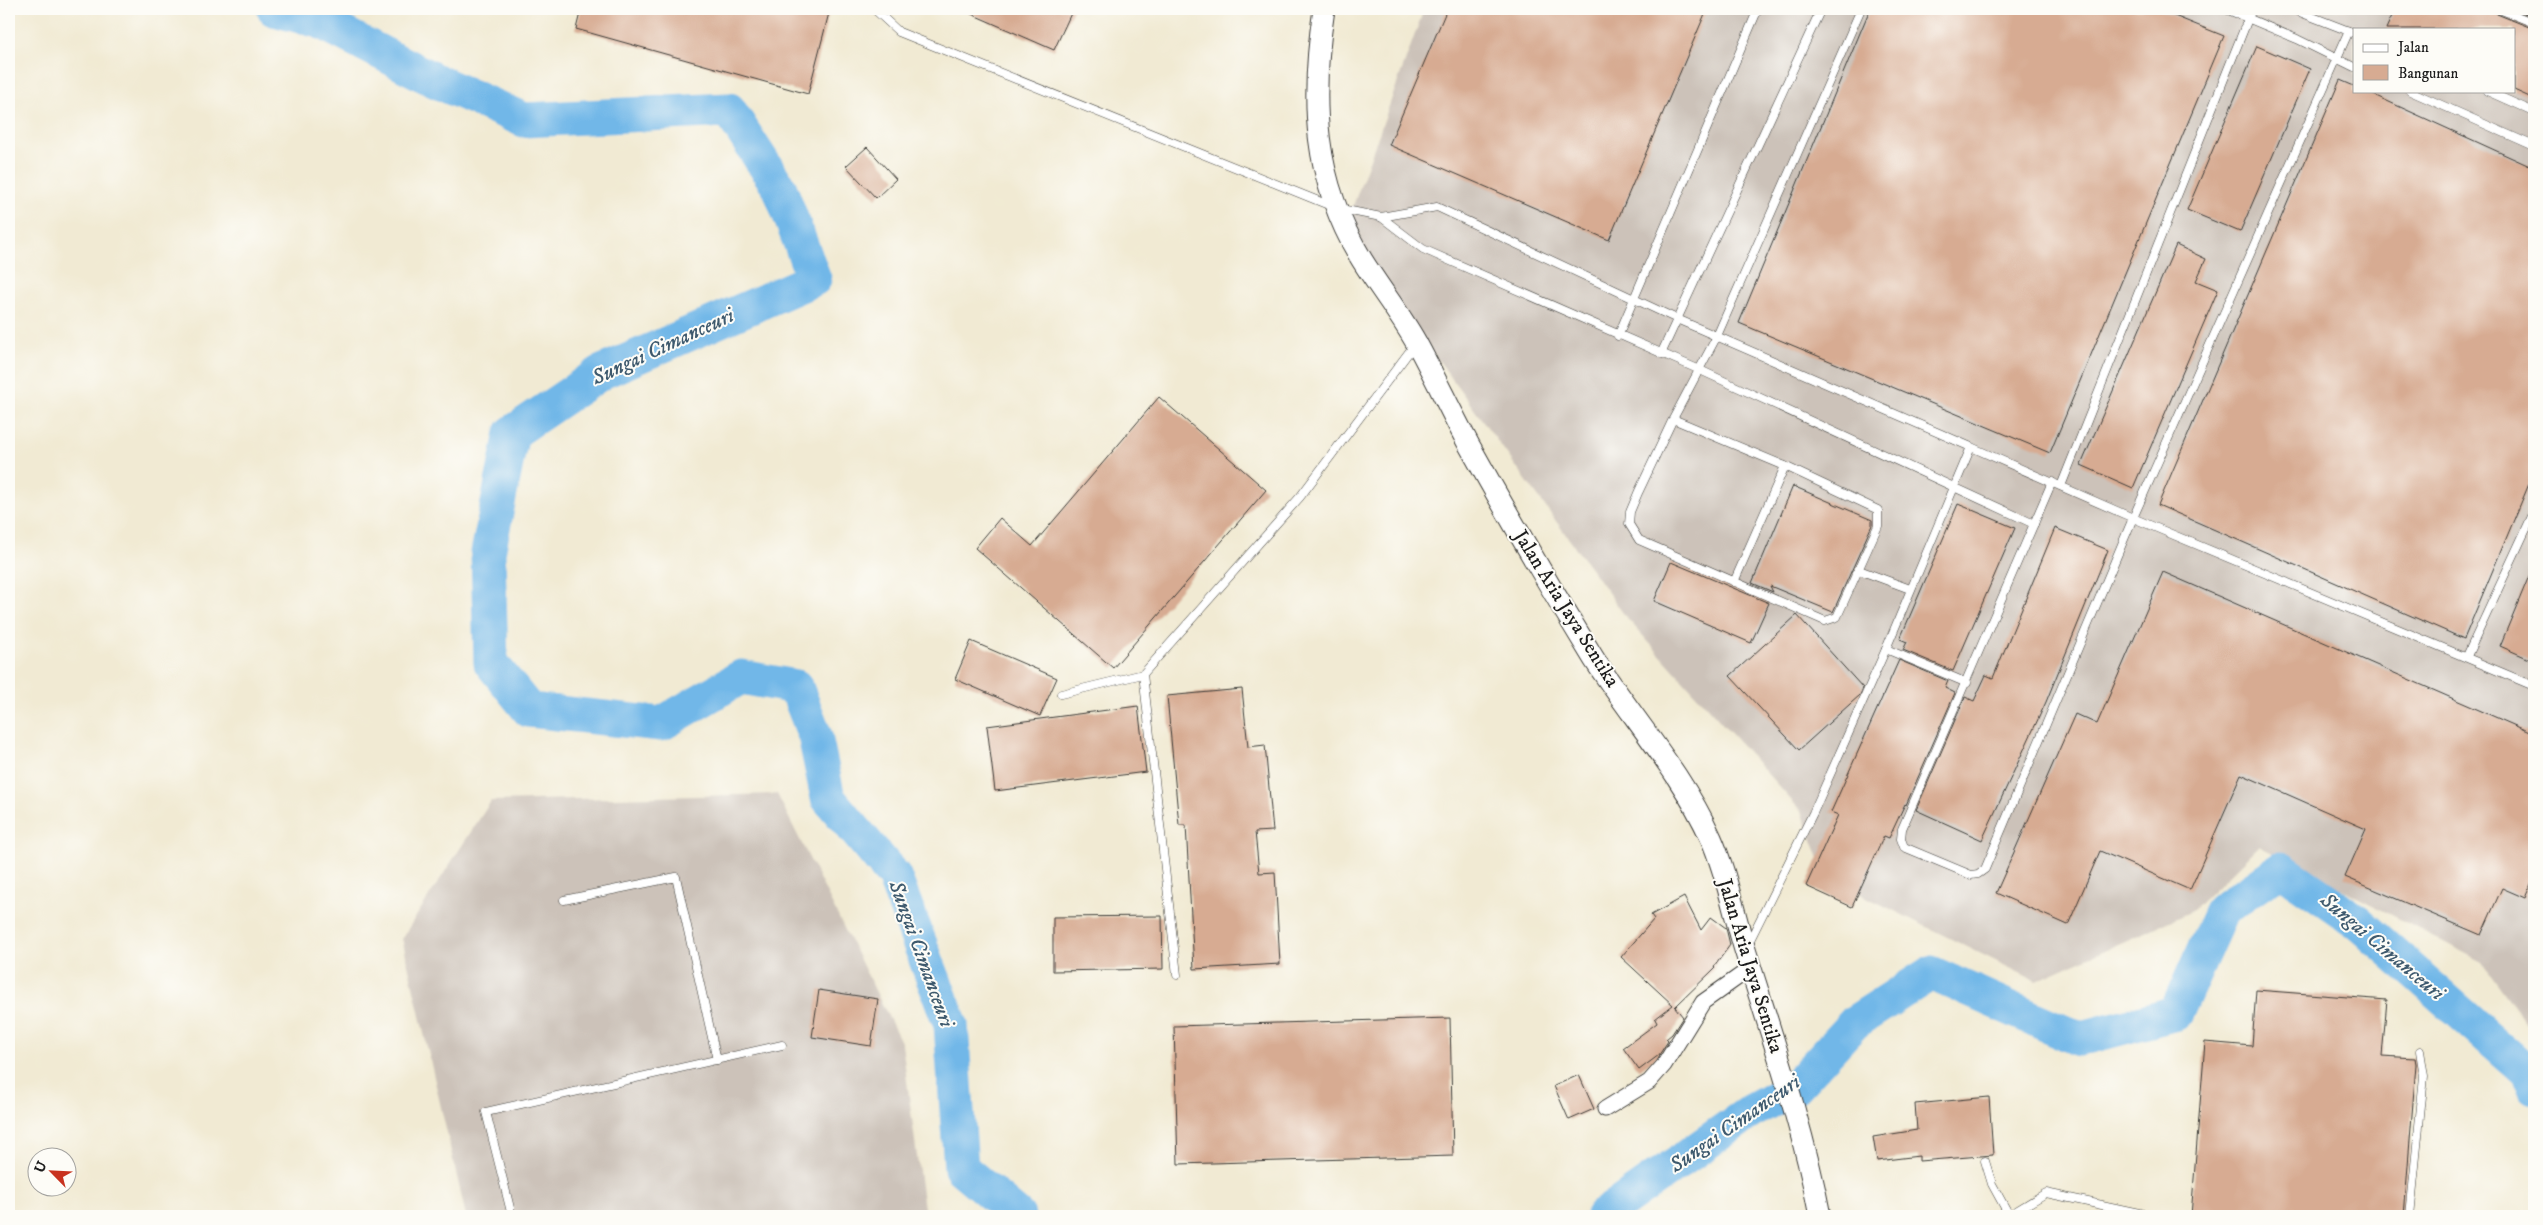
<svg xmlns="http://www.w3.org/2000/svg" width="2543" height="1225" font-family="'IM FELL DW Pica',serif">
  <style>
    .industrial { fill: #ccc2b9; fill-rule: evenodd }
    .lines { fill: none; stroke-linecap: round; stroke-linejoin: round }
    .river { stroke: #71b7e8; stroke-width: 35 }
    .building { fill: #d7ab92 }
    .lane-casing { stroke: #3c3b37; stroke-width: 9 }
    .street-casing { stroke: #3c3b37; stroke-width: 17 }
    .secondary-casing { stroke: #3c3b37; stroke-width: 23 }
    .lane { stroke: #fff; stroke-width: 8 }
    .street { stroke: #fff; stroke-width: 15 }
    .secondary { stroke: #fff; stroke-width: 21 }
    .labels { text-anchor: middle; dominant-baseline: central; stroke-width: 4; stroke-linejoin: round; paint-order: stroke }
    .street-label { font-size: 20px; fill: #1c1c1c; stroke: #fdfcf7 }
    .water-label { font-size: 21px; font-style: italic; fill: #3e5a6e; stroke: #fdfcf7 }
  </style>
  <rect width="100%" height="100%" fill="#fdfcf7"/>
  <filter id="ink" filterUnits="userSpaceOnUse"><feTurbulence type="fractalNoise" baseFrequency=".02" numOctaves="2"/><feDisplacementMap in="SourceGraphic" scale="10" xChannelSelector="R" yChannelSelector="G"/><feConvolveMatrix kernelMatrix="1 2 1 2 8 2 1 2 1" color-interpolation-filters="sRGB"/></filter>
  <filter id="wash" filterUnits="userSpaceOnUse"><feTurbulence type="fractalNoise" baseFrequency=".0096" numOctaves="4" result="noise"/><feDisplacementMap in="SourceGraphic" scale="20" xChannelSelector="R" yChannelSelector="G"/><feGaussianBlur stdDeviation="1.12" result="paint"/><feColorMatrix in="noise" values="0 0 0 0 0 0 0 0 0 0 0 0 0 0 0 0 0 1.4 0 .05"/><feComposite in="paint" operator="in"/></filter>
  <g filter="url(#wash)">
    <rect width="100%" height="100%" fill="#f1ead3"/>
    <!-- industrial -->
    <g class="industrial">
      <path d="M1424 9H2534V1034L2482 962 2259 846 2194 910 2036 981 1826 877 1801 811 1626 617 1344 231ZM2354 29H2514V91H2354Z"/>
      <polygon points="777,794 902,1044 925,1216 466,1216 402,938 491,801"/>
    </g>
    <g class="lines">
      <!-- river -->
      <g class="river">
        <polyline points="274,9 319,21 434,80 524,120 729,110 780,189 814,279 602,372 512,433 488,553 491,663 529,710 661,724 741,677 796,687 815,736 828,798 894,876 951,1025 961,1168 1018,1216"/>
        <polyline points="1602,1216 1750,1112 1795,1087 1855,1022 1931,973 2079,1039 2176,1013 2222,910 2281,869 2358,922 2526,1071 2534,1086"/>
      </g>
    </g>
    <g id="blocks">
      <!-- building -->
      <g class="building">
        <polygon points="581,9 830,9 808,94 576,29"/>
        <polygon points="960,9 1073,9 1054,50"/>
        <polygon points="1447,9 1707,9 1609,240 1389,145"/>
        <polygon points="1870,9 2157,9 2224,36 2050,453 1739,323"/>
        <polygon points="2395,9 2493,9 2497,14 2534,29 2534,99 2514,90 2514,29 2386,29"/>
        <polygon points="2514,9 2534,9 2534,17"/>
        <polygon points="2257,46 2310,69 2240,232 2187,210"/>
        <polygon points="2340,80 2354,86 2354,91 2365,91 2534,168 2534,472 2464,639 2158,505"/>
        <polygon points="867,147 896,179 876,198 846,166"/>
        <polygon points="2176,245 2206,259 2196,281 2218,290 2133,488 2081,465"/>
        <polygon points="1159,397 1266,490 1113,668 975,548 1000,518 1032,546"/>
        <polygon points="1793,486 1872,520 1872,525 1833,612 1770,586 1773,592 1752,583"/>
        <polygon points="1958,504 2015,528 1953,671 1903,650 1907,642 1900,639"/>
        <polygon points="2055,528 2108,550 2046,702 1982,840 1916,810 1965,697 1974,701 1986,675 1993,678"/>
        <polygon points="1671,562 1769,603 1751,643 1654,601"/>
        <polygon points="2534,564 2534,661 2500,646"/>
        <polygon points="2163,572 2534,734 2534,877 2525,898 2502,888 2481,935 2345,877 2366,829 2241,774 2190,890 2100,851 2068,925 1996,893 2075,714 2097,724"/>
        <polygon points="1797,615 1863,688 1860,695 1799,750 1730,676"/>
        <polygon points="971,641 1057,678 1040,716 955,679"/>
        <polygon points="1899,660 1948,681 1945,688 1955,693 1906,805 1905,804 1889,838 1884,836 1852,907 1806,886 1838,815 1831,812"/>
        <polygon points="1242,689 1248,747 1265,745 1273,831 1255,832 1259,873 1275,872 1280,964 1194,969 1186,825 1179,825 1167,696"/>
        <polygon points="1138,706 1146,772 995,791 987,726"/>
        <polygon points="1684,897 1701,930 1711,917 1726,928 1730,945 1714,967 1715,968 1675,1007 1683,1017 1672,1034 1666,1039 1668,1041 1659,1055 1639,1070 1623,1048 1657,1023 1655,1019 1673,1005 1621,957 1654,919 1651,915"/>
        <polygon points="1162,916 1163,969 1053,971 1053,917"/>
        <polygon points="819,990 878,999 871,1046 812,1037"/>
        <polygon points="2256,990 2387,1000 2382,1056 2415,1058 2416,1064 2404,1216 2191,1216 2205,1042 2252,1046"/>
        <polygon points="1450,1018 1453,1156 1178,1164 1174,1026"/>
        <polygon points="1579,1075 1594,1109 1569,1120 1554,1086"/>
        <polygon points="1989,1097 1993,1155 1919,1161 1919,1156 1877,1161 1873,1137 1917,1130 1915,1104"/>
      </g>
    </g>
  </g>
  <g filter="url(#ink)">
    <use href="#blocks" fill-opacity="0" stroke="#3c3b37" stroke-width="1"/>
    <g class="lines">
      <defs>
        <g id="lane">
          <polyline points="874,9 899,32 1336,208 1381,217 1437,207 1677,319 1971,447 1886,649 1813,813 1748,944"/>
          <polyline points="2226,9 2297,39 2354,67"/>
          <polyline points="2292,9 2354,33"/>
          <polyline points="2499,9 2534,23"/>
          <polyline points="2410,91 2534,146"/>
          <polyline points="2487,91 2534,112"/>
          <polyline points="1381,217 1423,249 1700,370 2034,524"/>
          <polyline points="1618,336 1758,9"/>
          <polyline points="1661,354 1821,9"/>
          <polyline points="1673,419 1785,466 1878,510 1878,526 1837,617 1825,621 1639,540 1629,524 1630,512 1638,493 1673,419 1717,336 1861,9"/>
          <polyline points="1971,447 2133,518 2534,686"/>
          <polyline points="2052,482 1902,829 1901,839 1904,847 1971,875 1978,874 1985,869 2133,518 2349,31"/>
          <polyline points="2061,486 2252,9"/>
          <polyline points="1859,570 1910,589"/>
          <polyline points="1734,582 1785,466"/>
          <polyline points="1886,649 1967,683"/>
          <polyline points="2467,656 2534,512"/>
          <polyline points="1143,674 1177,975"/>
          <polyline points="1061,694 1143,674 1300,497 1415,344"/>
          <polyline points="564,900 676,877 717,1060"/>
          <polyline points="1985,1161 1992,1184 2009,1215"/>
          <polyline points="512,1216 486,1112 782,1045"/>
          <polyline points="2008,1216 2046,1193 2153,1216"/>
          <polyline points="2410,1216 2424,1076 2420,1051"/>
        </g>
        <polyline id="street" points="1605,1109 1649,1082 1664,1065 1703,1002 1751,968"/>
        <path id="secondary" d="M1324 9C1310 100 1313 180 1362 260 1380 289 1401 315 1417 344 1435 377 1451 412 1469 445 1509 517 1551 589 1594 659 1633 719 1681 772 1711 838 1727 874 1734 915 1746 953 1773 1040 1803 1127 1820 1216"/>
      </defs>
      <!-- lane casing -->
      <use href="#lane" class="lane-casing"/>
      <!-- street casing -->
      <use href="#street" class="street-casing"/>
      <!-- secondary casing -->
      <use href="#secondary" class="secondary-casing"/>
      <!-- lane -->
      <use href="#lane" class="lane"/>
      <!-- street -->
      <use href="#street" class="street"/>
      <!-- secondary -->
      <use href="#secondary" class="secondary"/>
    </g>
  </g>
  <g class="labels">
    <!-- street labels -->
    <g class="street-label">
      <text transform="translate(1566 609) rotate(58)">Jalan Aria Jaya Sentika</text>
      <text transform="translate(1750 966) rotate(73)">Jalan Aria Jaya Sentika</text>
    </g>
    <!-- water labels -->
    <g class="water-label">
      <text transform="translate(663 347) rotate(-25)">Sungai Cimanceuri</text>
      <text transform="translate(2382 947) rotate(40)">Sungai Cimanceuri</text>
      <text transform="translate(921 954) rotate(70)">Sungai Cimanceuri</text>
      <text transform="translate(1735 1124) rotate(-35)">Sungai Cimanceuri</text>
    </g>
  </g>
  <!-- margin -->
  <rect width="2543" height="1225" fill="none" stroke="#fdfcf7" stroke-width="30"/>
  <!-- legend -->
  <rect x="2353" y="28" width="162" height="65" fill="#fdfcf7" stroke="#a3a29f"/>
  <rect x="2363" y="44" width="25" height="8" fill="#ffffff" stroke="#a3a29f"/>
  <text x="2398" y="52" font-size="15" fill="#1c1c1c">Jalan</text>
  <rect x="2363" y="65" width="25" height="15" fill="#d7ab92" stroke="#a3a29f"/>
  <text x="2398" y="78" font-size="15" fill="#1c1c1c">Bangunan</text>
  <!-- north arrow -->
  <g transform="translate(52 1172) rotate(294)"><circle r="24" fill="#fdfcf7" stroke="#a3a29f"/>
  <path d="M0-4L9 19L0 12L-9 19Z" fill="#c8321e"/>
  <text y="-8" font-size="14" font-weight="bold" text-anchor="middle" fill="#1c1c1c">U</text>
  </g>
</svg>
